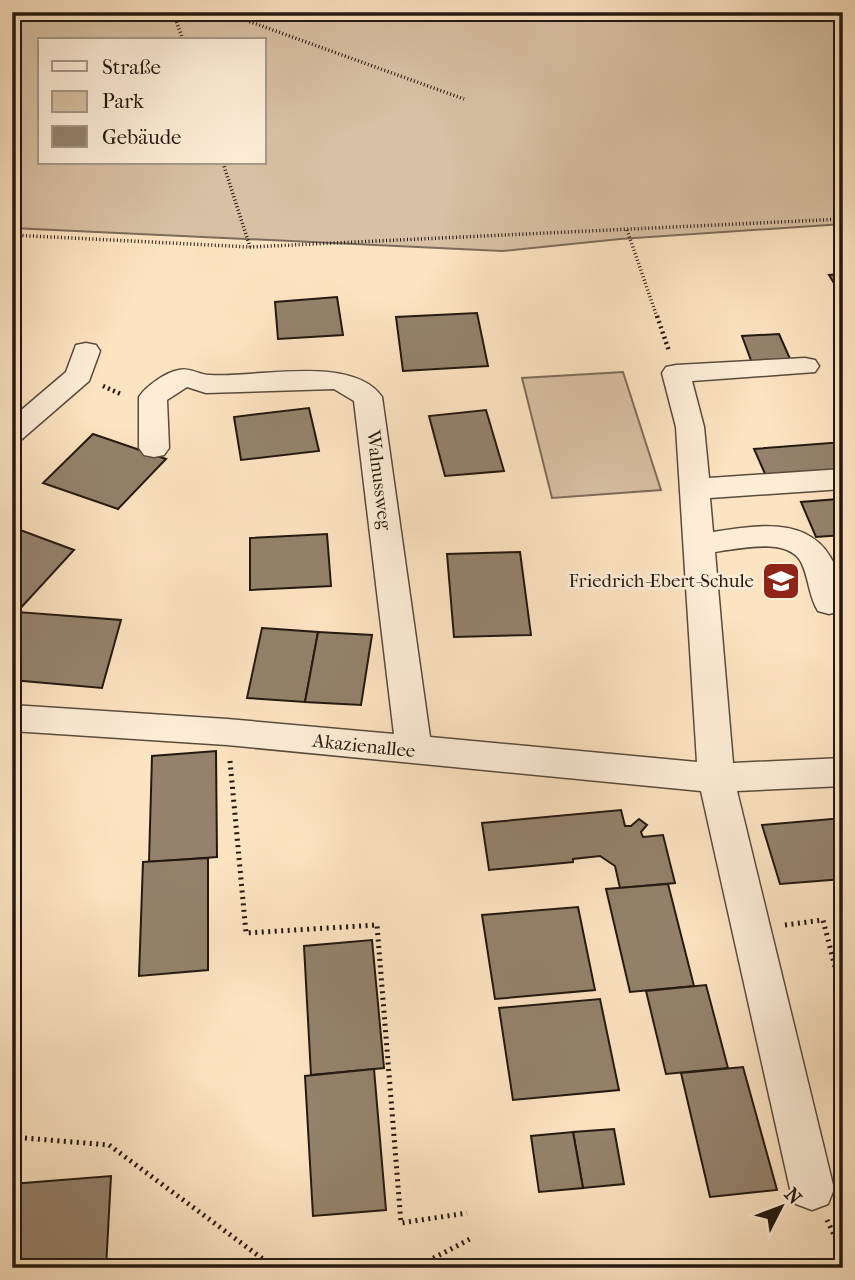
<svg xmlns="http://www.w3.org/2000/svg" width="855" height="1280" font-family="'IM FELL French Canon',serif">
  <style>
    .green { fill: #d7c0a3; stroke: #7e6c5a; stroke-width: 2; fill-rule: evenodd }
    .building { fill: #94826c; stroke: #241810; stroke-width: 2 }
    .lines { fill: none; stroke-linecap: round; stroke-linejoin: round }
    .minor-casing { stroke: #5a4b3c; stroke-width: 3 }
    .path-far2 { stroke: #241810; stroke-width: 3.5; stroke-dasharray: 1 2.5; stroke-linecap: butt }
    .path-far1 { stroke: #241810; stroke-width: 4.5; stroke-dasharray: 2 3.5; stroke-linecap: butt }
    .path { stroke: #241810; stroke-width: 5; stroke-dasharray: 2 4.5; stroke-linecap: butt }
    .minor { fill: #fdedd7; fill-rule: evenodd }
    .labels { text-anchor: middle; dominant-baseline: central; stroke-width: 5; stroke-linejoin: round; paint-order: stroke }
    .street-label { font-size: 19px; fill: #241810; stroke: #fdedd7 }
    .poi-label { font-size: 19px; fill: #241810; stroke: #fdedd7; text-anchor: end }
  </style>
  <rect width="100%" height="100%" fill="#fce3c1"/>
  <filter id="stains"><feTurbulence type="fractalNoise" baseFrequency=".00286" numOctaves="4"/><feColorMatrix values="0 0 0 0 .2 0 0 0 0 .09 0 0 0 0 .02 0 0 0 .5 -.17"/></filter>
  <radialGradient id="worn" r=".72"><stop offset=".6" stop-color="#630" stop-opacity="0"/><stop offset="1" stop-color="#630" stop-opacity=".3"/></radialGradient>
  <!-- green -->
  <g class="green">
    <path d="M12 12H843V224L620 239 502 251 12 228ZM40 40H264V163H40Z"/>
    <polygon points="623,372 661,490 552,498 522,378"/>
  </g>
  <!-- building -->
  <g class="building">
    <polygon points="843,274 843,298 829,275"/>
    <polygon points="337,297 343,335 278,339 275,302"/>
    <polygon points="477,313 488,366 403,371 396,317"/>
    <polygon points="779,334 791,361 752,363 742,336"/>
    <polygon points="309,408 319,451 241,460 234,417"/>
    <polygon points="486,410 504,471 445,476 429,416"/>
    <polygon points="93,434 166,459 118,509 43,483"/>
    <polygon points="843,442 843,470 766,476 754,449"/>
    <polygon points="836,494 843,494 843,535 816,537 801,502 838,499"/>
    <polygon points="12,527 74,550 17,612 121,620 102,688 12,680"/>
    <polygon points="327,534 331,586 250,590 250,538"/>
    <polygon points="520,552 531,635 454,637 447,554"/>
    <polygon points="262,628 318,632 305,702 247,698"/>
    <polygon points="318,632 372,635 361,705 305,702"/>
    <polygon points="216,751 217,857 149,862 152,756"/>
    <polygon points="621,810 625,826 631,826 639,819 647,825 641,832 643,837 663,835 675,883 620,888 615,866 600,856 573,859 573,862 489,870 482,823"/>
    <polygon points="843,818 843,879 780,884 762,825"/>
    <polygon points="208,858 208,970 139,976 143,862"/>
    <polygon points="668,884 694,986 630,992 606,889"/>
    <polygon points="578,907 595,990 495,999 482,915"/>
    <polygon points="372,940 384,1068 311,1075 304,946"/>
    <polygon points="706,985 728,1068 666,1074 646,991"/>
    <polygon points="600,999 619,1090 513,1100 499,1008"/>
    <polygon points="743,1067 777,1190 710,1197 681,1073"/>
    <polygon points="374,1069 386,1210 313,1216 305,1076"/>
    <polygon points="614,1129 624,1184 583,1188 573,1132"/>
    <polygon points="573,1132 583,1188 539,1192 531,1136"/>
    <polygon points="111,1176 106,1268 12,1268 12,1184"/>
  </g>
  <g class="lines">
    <defs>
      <g id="minor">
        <polygon points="86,343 96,345 100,351 89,381 22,439 12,442 12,418 66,372 76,345"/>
        <path d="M805 358 815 360 819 366 815 372 692 381 704 427 709 478 843 469V489L710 498 713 532C763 524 819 515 838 574 841 586 846 600 840 611L829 614 818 611C809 597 809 579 802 564 790 536 738 549 715 552L733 763 843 758V786L737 791 834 1189 828 1204 812 1210 796 1204 790 1189 701 791 227 745 12 731V705L227 719 394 734 354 401 334 389 206 393 187 387 167 400 169 448 164 455 154 457 144 455 139 448V397C146 386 166 372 179 370 189 367 199 375 210 375 256 378 353 354 382 397L430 737 697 762 676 427 662 373 666 367 676 365Z"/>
      </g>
    </defs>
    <!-- minor casing -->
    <use href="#minor" class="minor-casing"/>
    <!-- path-far2 -->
    <g class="path-far2">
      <polyline points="173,12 183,40"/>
      <polyline points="223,12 464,99"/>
      <polyline points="223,163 250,247"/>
      <polyline points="627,230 657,317"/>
      <polyline points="12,235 250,247 843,219"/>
    </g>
    <!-- path-far1 -->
    <g class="path-far1">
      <polyline points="657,316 669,351"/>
      <polyline points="103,386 123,395"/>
    </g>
    <!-- path -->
    <g class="path">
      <polyline points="230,761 246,933 377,925 401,1223 467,1213"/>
      <polyline points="785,925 823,920 843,998"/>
      <polyline points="12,1137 109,1145 275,1268"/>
      <polyline points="827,1220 843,1254"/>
      <polyline points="429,1268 428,1261 470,1239"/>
    </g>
    <!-- minor -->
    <use href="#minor" class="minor"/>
  </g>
  <!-- icons -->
  <defs>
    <symbol id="school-square" viewBox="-11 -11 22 22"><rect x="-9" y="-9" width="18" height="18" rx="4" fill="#8f2418" stroke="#fdedd7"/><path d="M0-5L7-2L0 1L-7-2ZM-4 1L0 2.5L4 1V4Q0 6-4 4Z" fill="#fff"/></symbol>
  </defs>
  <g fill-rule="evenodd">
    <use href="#school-square" x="759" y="559" width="44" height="44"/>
  </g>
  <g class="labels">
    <!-- street labels -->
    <g class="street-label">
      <text transform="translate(379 480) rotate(83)">Walnussweg</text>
      <text transform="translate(364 746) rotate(6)">Akazienallee</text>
    </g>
    <!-- poi labels -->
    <g class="poi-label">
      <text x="754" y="581">Friedrich-Ebert-Schule</text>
    </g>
  </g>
  <!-- margin -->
  <rect width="855" height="1280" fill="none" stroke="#fce3c1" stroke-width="42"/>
  <rect x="14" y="14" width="827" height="1252" fill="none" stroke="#241810" stroke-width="3.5"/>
  <rect x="21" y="21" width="813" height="1238" fill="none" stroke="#241810" stroke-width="2"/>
  <!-- legend -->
  <rect x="38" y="38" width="228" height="126" fill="#fdedd7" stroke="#a69887" stroke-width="2"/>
  <rect x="52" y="61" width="35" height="10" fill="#fdedd7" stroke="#a69887" stroke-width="2"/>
  <text x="102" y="74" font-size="21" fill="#241810">Straße</text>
  <rect x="52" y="91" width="35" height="21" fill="#d7c0a3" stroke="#a69887" stroke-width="2"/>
  <text x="102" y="108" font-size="21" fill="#241810">Park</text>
  <rect x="52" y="126" width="35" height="21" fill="#94826c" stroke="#a69887" stroke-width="2"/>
  <text x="102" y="144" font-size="21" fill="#241810">Gebäude</text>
  <!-- north arrow -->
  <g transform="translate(781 1207) rotate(48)" stroke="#fdedd7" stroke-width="5" paint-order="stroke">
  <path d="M0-5L12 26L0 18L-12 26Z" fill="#241810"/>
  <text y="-10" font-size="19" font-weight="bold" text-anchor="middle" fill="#241810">N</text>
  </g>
  <rect width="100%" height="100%" filter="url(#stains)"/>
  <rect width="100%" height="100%" fill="url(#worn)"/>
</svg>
